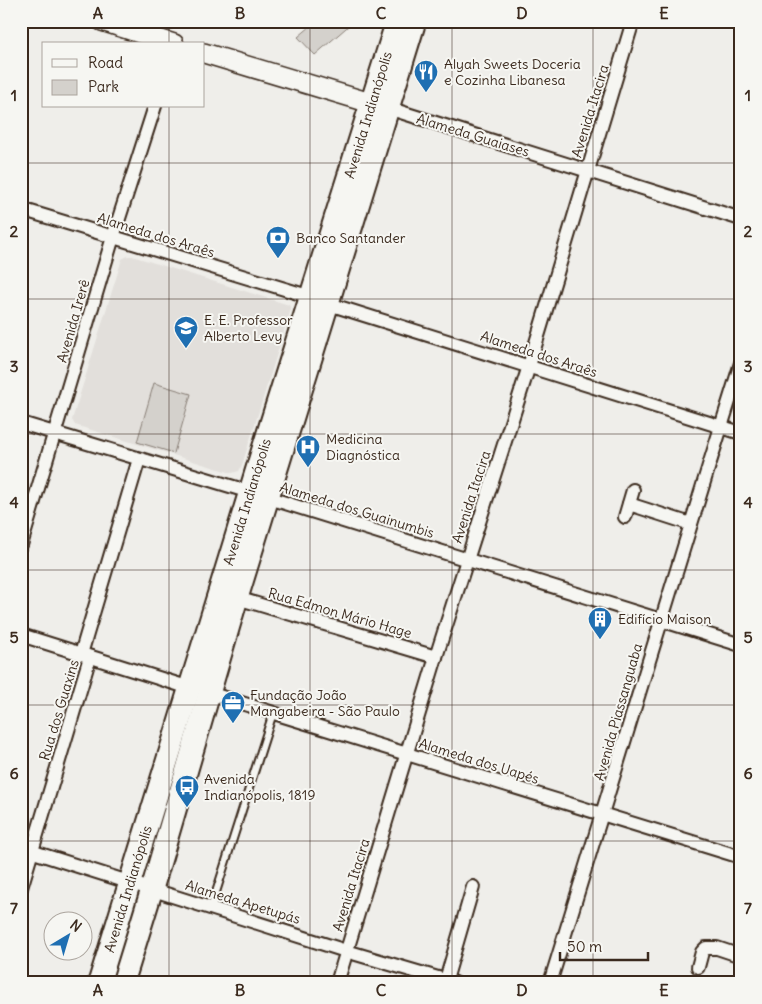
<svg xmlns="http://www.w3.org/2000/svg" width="762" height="1004" font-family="Delius,sans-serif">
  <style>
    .built { fill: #e2dfdb }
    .green { fill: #d4d1cc; stroke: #887e75 }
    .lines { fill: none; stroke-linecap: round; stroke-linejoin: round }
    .lane-casing { stroke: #3b2a1e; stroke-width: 10 }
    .street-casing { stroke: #3b2a1e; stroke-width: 16 }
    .secondary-casing { stroke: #3b2a1e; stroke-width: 22 }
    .primary-casing { stroke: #3b2a1e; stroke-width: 25 }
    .lane { stroke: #f6f6f2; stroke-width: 6 }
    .street { stroke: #f6f6f2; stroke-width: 12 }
    .secondary { stroke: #f6f6f2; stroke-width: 19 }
    .primary { stroke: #f6f6f2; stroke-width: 21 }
    .grid { fill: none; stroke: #3b2a1e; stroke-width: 1; stroke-opacity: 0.55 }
    .labels { text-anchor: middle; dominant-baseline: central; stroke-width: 4; stroke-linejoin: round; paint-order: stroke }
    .poi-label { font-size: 14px; fill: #3b2a1e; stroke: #f6f6f2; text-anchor: start }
    .street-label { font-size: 14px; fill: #3b2a1e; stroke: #f6f6f2 }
    .neatline { fill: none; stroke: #3b2a1e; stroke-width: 2 }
    .grid-label { font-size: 16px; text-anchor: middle; font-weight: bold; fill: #3b2a1e }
  </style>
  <rect width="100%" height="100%" fill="#efeeea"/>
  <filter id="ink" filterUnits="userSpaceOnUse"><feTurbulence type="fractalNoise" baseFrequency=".02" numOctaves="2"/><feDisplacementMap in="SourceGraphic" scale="10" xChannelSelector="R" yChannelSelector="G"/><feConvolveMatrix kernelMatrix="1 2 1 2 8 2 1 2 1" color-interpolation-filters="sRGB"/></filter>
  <g filter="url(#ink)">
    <!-- built -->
    <polygon class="built" points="128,256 132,256 289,305 291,309 242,465 239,471 232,473 75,425 72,420 122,259"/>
    <!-- green -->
    <g class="green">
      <polygon points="317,21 354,21 315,55 298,37"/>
      <polygon points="154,383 191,394 174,453 137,442"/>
    </g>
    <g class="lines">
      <defs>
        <polyline id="lane" points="211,908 273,713"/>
        <g id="street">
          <polyline points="388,108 741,219"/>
          <polyline points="21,209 311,297"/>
          <polyline points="329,304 741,433"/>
          <polyline points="21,423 250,492 741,645"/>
          <polyline points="629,504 691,524"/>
          <polyline points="625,517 633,490"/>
          <polyline points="21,545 113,237 155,106"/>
          <polyline points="237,598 436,657"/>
          <polyline points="21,635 190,688"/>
          <polyline points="81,654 139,459"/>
          <polyline points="209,693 741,857"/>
          <polyline points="21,848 346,951 455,983"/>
          <polyline points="21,888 90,657"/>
          <polyline points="698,967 702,952 706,948 717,948 741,956"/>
          <polyline points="446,980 473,887"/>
          <polyline points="337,983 436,657 529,366 633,21"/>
          <path d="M550 983C615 776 676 569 741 363"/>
        </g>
        <g id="secondary">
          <polyline points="102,21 174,44"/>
          <polyline points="204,53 384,107"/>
        </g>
        <g id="primary">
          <polyline points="99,983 271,423 397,21"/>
          <polyline points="123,983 152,889 237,598 415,21"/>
        </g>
      </defs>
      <!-- lane casing -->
      <use href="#lane" class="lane-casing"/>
      <!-- street casing -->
      <use href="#street" class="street-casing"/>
      <!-- secondary casing -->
      <use href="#secondary" class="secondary-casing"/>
      <!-- primary casing -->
      <use href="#primary" class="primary-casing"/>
      <!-- lane -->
      <use href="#lane" class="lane"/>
      <!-- street -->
      <use href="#street" class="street"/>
      <!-- secondary -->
      <use href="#secondary" class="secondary"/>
      <!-- primary -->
      <use href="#primary" class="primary"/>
    </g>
  </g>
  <!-- grid -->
  <path class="grid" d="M169 21V44M310 21V983M452 21V983M593 21V983M169 106V983M21 163H741M21 299H741M21 434H741M21 570H741M21 705H741M21 841H741"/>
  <!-- icons -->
  <defs>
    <symbol id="restaurant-pin" viewBox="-11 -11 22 30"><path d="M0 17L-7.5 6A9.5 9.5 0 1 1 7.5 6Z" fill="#1f6fb2" stroke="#f6f6f2"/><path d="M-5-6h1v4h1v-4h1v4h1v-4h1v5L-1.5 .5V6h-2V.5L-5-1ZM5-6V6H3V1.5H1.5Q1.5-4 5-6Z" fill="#fff"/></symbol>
    <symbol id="bank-pin" viewBox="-11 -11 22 30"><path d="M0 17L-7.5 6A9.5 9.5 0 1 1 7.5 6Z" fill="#1f6fb2" stroke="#f6f6f2"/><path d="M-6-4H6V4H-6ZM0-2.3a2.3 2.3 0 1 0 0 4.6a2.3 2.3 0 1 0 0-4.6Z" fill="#fff"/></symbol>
    <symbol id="school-pin" viewBox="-11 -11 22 30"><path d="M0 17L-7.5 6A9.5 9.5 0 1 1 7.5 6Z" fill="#1f6fb2" stroke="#f6f6f2"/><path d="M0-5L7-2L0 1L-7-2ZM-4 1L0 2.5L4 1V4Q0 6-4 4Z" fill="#fff"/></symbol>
    <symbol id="hospital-pin" viewBox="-11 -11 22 30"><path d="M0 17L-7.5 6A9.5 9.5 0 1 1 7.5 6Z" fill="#1f6fb2" stroke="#f6f6f2"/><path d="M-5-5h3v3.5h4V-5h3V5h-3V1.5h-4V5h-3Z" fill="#fff"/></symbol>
    <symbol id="building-pin" viewBox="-11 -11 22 30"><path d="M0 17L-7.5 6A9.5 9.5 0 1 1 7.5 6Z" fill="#1f6fb2" stroke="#f6f6f2"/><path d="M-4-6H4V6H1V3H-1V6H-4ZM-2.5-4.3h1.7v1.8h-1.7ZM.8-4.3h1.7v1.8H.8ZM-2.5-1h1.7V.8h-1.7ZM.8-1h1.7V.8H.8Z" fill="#fff"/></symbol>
    <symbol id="office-pin" viewBox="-11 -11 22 30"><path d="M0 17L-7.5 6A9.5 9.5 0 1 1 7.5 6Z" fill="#1f6fb2" stroke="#f6f6f2"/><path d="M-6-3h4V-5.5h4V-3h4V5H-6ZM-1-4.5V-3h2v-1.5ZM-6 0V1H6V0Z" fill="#fff"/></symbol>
    <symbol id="bus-pin" viewBox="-11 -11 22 30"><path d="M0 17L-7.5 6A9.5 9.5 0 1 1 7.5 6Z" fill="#1f6fb2" stroke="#f6f6f2"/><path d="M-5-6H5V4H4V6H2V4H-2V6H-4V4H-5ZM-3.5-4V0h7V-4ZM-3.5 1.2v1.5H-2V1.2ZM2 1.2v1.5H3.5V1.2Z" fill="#fff"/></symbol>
  </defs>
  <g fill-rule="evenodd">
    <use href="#restaurant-pin" x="412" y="58" width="28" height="38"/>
    <use href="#bank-pin" x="264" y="224" width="28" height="38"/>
    <use href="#school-pin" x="172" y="314" width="28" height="38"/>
    <use href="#hospital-pin" x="294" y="433" width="28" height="38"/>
    <use href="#building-pin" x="586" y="605" width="28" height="38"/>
    <use href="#office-pin" x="219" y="689" width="28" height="38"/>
    <use href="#bus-pin" x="173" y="773" width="28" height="38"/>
  </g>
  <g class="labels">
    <!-- poi labels -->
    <g class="poi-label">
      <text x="444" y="64">Alyah Sweets Doceria<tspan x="444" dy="16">e Cozinha Libanesa</tspan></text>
      <text x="296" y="238">Banco Santander</text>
      <text x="204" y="320">E. E. Professor<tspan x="204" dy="16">Alberto Levy</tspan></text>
      <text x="326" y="439">Medicina<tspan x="326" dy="16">Diagnóstica</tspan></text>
      <text x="618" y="619">Edifício Maison</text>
      <text x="250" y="695">Fundação João<tspan x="250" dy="16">Mangabeira - São Paulo</tspan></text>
      <text x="204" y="779">Avenida<tspan x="204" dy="16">Indianópolis, 1819</tspan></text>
    </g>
    <!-- street labels -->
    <g class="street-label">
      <text transform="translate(590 111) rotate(-73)">Avenida Itacira</text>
      <text transform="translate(368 115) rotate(-73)">Avenida Indianópolis</text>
      <text transform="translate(473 135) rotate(17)">Alameda Guaiases</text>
      <text transform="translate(156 235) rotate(17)">Alameda dos Araês</text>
      <text transform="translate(73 321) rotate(-74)">Avenida Irerê</text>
      <text transform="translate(539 354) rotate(18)">Alameda dos Araês</text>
      <text transform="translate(471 497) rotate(-72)">Avenida Itacira</text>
      <text transform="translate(247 502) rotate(-73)">Avenida Indianópolis</text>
      <text transform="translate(357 510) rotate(17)">Alameda dos Guainumbis</text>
      <text transform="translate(340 613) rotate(16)">Rua Edmon Mário Hage</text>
      <text transform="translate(59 710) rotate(-73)">Rua dos Guaxins</text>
      <text transform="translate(618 712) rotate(-74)">Avenida Piassanguaba</text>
      <text transform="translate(479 761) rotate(17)">Alameda dos Uapés</text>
      <text transform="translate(351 885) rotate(-73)">Avenida Itacira</text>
      <text transform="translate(128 889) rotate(-73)">Avenida Indianópolis</text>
      <text transform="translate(243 902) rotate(17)">Alameda Apetupás</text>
    </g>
  </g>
  <!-- margin -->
  <rect width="762" height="1004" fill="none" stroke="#f6f6f2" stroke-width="55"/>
  <!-- legend -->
  <rect x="42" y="42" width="162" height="65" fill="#f6f6f2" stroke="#aba49d"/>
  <rect x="52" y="59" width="25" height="8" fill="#f6f6f2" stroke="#aba49d"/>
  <text x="88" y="68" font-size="15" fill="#3b2a1e">Road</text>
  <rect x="52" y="80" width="25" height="15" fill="#d4d1cc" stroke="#aba49d"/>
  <text x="88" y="92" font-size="15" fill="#3b2a1e">Park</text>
  <!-- north arrow -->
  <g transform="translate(68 936) rotate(38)"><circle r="24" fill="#f6f6f2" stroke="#aba49d"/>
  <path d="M0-4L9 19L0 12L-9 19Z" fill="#1f6fb2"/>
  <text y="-8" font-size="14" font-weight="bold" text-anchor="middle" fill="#3b2a1e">N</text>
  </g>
  <!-- scale -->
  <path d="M560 952v8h88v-8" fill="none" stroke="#3b2a1e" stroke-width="2.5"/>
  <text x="567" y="952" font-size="15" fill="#3b2a1e" stroke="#f6f6f2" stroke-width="4" paint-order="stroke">50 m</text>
  <rect x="28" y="28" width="706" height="948" class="neatline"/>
  <g class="grid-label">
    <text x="98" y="19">A</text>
    <text x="240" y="19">B</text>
    <text x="381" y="19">C</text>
    <text x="522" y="19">D</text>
    <text x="664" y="19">E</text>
    <text x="14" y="101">1</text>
    <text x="748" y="101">1</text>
    <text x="14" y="237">2</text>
    <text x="748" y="237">2</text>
    <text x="14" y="372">3</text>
    <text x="748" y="372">3</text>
    <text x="14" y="508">4</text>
    <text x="748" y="508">4</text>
    <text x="14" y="643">5</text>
    <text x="748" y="643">5</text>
    <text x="14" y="779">6</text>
    <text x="748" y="779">6</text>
    <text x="14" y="914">7</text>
    <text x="748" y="914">7</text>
    <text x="98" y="996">A</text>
    <text x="240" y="996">B</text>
    <text x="381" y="996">C</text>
    <text x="522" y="996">D</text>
    <text x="664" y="996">E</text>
  </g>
</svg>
